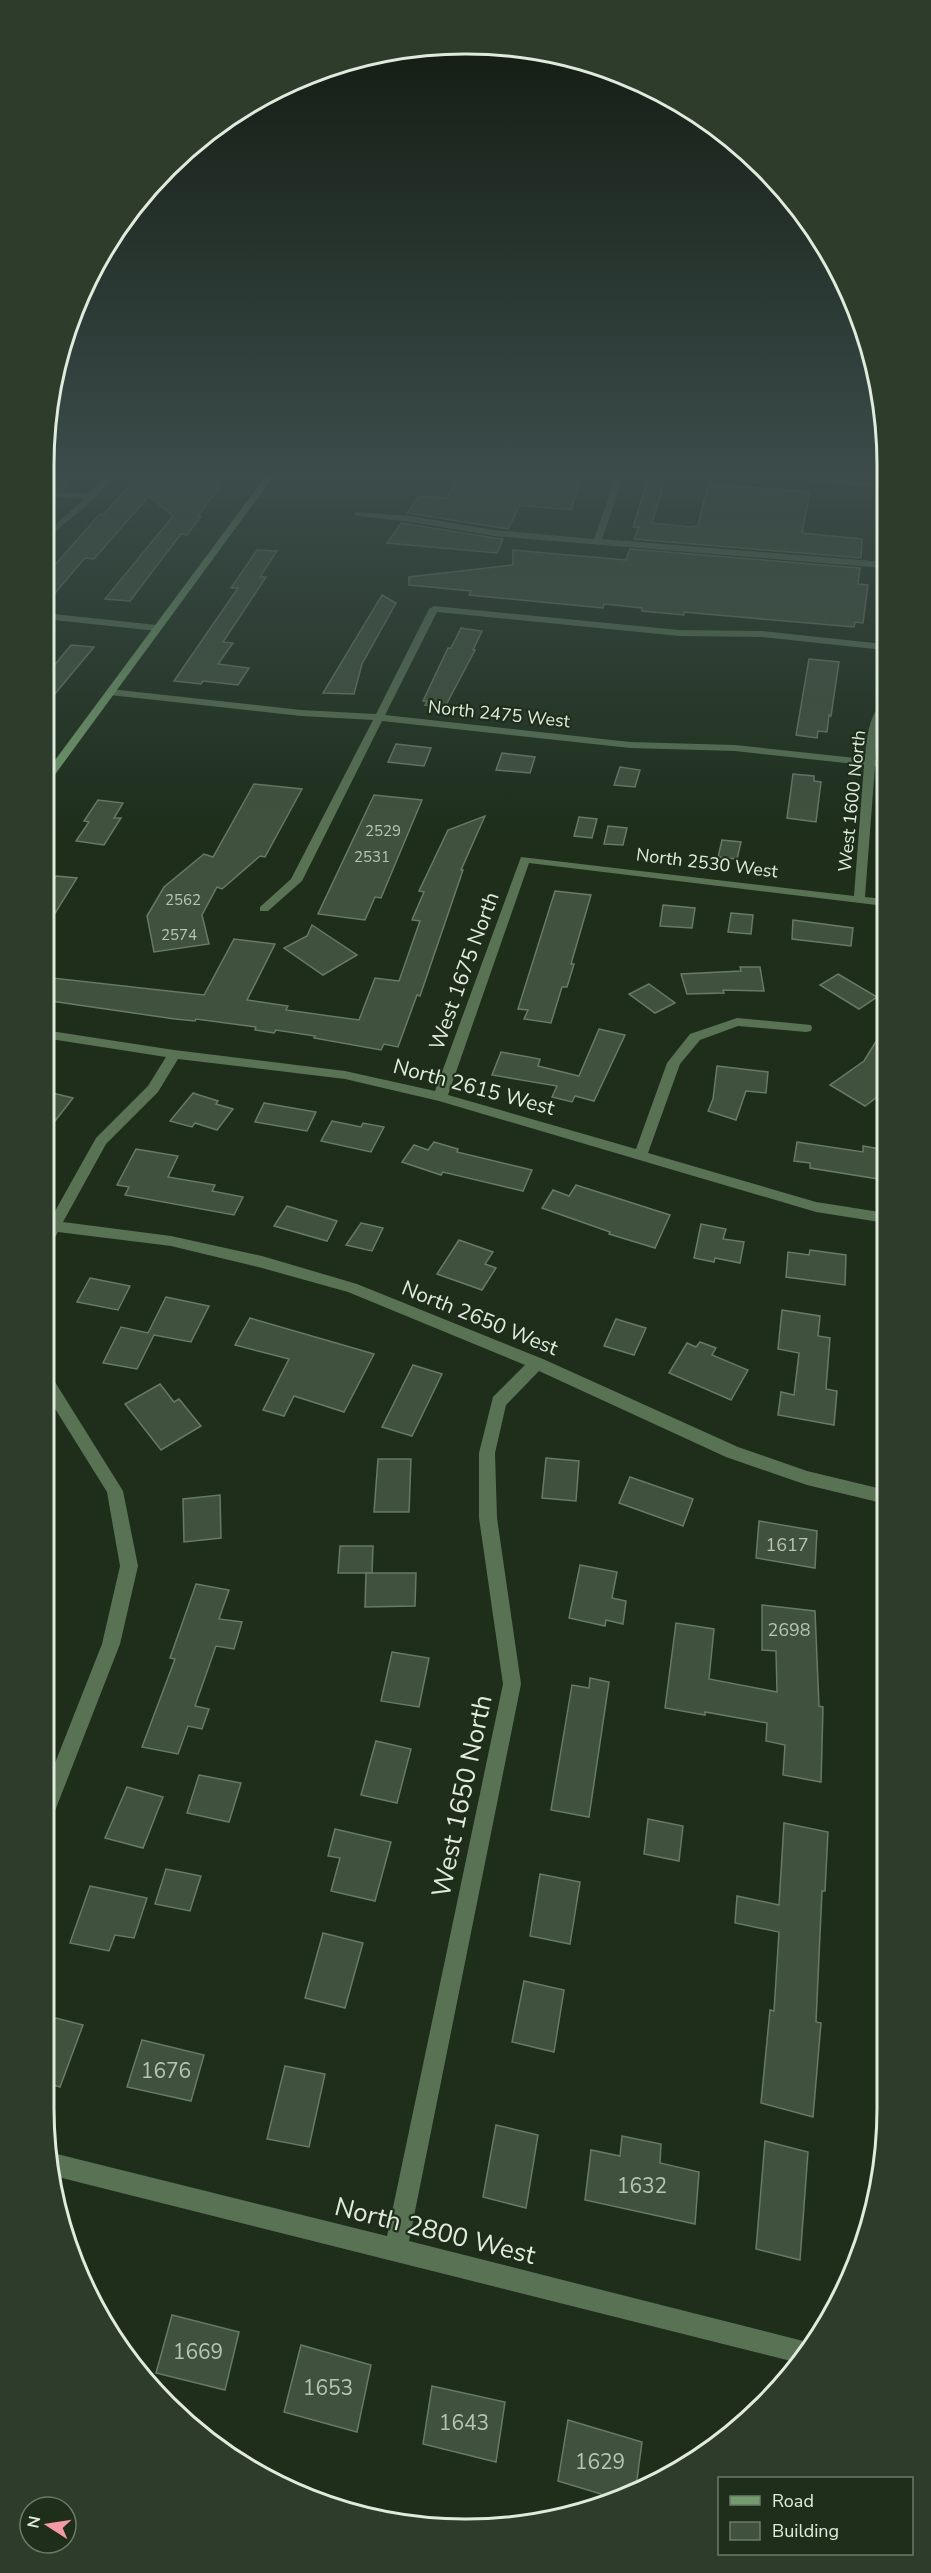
<svg xmlns="http://www.w3.org/2000/svg" width="931" height="2573" font-family="'Nunito Sans',sans-serif">
  <style>
    .building { fill: #40513d; stroke: #677a64; stroke-width: 1.5 }
    .lines { fill: none; stroke-linecap: round; stroke-linejoin: round }
    .minor { fill: #597254; fill-rule: evenodd }
    .secondary { fill: #739c6c; fill-rule: evenodd }
    .labels { text-anchor: middle; dominant-baseline: central; stroke-width: 4.5; stroke-linejoin: round; paint-order: stroke }
    .far-number-label { font-size: 15px; fill: #b8c4b6 }
    .far-street-label { font-size: 18px; fill: #e0ebde; stroke: #1e2e1b }
    .number-label { font-size: 18px; fill: #b8c4b6 }
    .street-label { font-size: 21px; fill: #e0ebde; stroke: #1e2e1b }
    .near-number-label { font-size: 21px; fill: #b8c4b6 }
    .near-street-label { font-size: 26px; fill: #e0ebde; stroke: #1e2e1b }
    .rim { fill: none; stroke: #e0ebde; stroke-width: 3 }
  </style>
  <rect width="100%" height="100%" fill="#1e2e1b"/>
  <!-- building -->
  <g class="building">
    <polygon points="44,473 77,473 62,490 44,489"/>
    <polygon points="141,473 222,473 215,482 222,483 198,516 201,516 187,535 181,534 130,601 105,599 173,516 149,496 94,559 85,558 44,606 44,577 100,514 103,515"/>
    <polygon points="459,473 547,473 582,476 571,510 520,505 508,529 407,513 419,496 447,498"/>
    <polygon points="647,482 664,484 652,523 690,527 698,526 708,484 810,492 802,533 862,539 861,558 634,539 639,527 633,527"/>
    <polygon points="401,523 494,538 503,539 497,553 387,543"/>
    <polygon points="630,549 860,568 858,584 868,585 863,623 855,622 854,627 694,613 684,612 684,615 642,611 642,608 604,604 603,608 469,595 471,591 409,585 409,577 513,565 513,550 626,560"/>
    <polygon points="257,550 277,551 260,577 266,577 223,642 233,643 218,664 249,668 238,685 203,681 201,684 174,681 238,588 231,588"/>
    <polygon points="382,595 396,603 362,664 354,694 323,693"/>
    <polygon points="461,628 482,631 473,650 475,650 445,707 425,705 427,701 423,701 448,648 451,648"/>
    <polygon points="71,645 94,647 44,707 44,678"/>
    <polygon points="809,659 839,662 831,716 829,715 827,732 818,731 817,738 796,735"/>
    <polygon points="396,744 431,748 424,766 388,762"/>
    <polygon points="502,753 535,757 530,773 496,770"/>
    <polygon points="620,767 640,770 635,787 614,785"/>
    <polygon points="793,774 814,776 814,781 821,782 816,822 787,818"/>
    <polygon points="254,784 302,789 265,857 260,856 222,889 217,887 202,915 209,944 154,952 147,916 164,887 204,854 213,857"/>
    <polygon points="374,795 422,800 381,898 375,897 365,920 318,914"/>
    <polygon points="98,800 123,803 114,818 121,818 104,845 76,841 89,822 84,821"/>
    <polygon points="485,816 461,870 463,870 420,996 417,995 398,1047 384,1044 381,1050 314,1038 315,1036 276,1030 274,1033 255,1030 256,1027 196,1019 195,1021 175,1019 44,1000 44,977 204,995 234,939 275,944 247,1000 288,1006 286,1010 359,1020 375,978 399,981 420,921 412,920 424,892 419,891 448,830"/>
    <polygon points="579,817 597,819 592,838 574,836"/>
    <polygon points="608,826 627,828 623,845 604,844"/>
    <polygon points="722,840 741,842 737,859 718,857"/>
    <polygon points="56,876 77,878 44,931 44,887 48,880 53,881"/>
    <polygon points="555,891 591,895 571,964 574,964 567,987 562,987 551,1023 524,1019 528,1010 518,1009"/>
    <polygon points="663,905 695,908 692,928 660,926"/>
    <polygon points="731,913 753,915 751,934 728,932"/>
    <polygon points="793,920 853,928 851,946 792,939"/>
    <polygon points="312,925 357,955 323,975 284,948 307,936"/>
    <polygon points="740,967 760,967 764,991 723,990 724,993 687,994 681,974 741,971"/>
    <polygon points="838,974 877,997 859,1009 820,985"/>
    <polygon points="649,984 675,1003 655,1013 629,994"/>
    <polygon points="885,1027 885,1091 865,1106 830,1085 864,1061"/>
    <polygon points="599,1029 625,1035 594,1101 575,1096 572,1102 552,1097 557,1086 492,1075 501,1052 540,1059 538,1066 579,1076"/>
    <polygon points="717,1066 768,1072 766,1093 746,1091 736,1120 708,1111 713,1099"/>
    <polygon points="44,1091 73,1098 44,1135"/>
    <polygon points="193,1093 218,1101 216,1104 233,1109 217,1130 195,1123 192,1127 170,1121"/>
    <polygon points="264,1103 316,1112 307,1131 255,1122"/>
    <polygon points="332,1121 361,1127 363,1123 384,1127 371,1152 321,1141"/>
    <polygon points="434,1142 458,1149 457,1152 532,1170 523,1191 443,1172 441,1175 402,1162 414,1145 428,1150"/>
    <polygon points="797,1142 863,1152 863,1146 885,1150 885,1180 810,1168 810,1163 794,1161"/>
    <polygon points="136,1149 178,1156 168,1177 215,1185 212,1191 243,1197 234,1215 125,1195 129,1187 117,1185"/>
    <polygon points="576,1185 670,1215 655,1248 609,1234 610,1232 542,1208 553,1190 569,1196"/>
    <polygon points="287,1206 337,1221 327,1241 274,1226"/>
    <polygon points="361,1223 383,1228 372,1251 346,1245"/>
    <polygon points="701,1224 726,1229 723,1239 744,1242 740,1263 715,1258 714,1262 694,1258"/>
    <polygon points="459,1240 493,1252 485,1264 496,1268 482,1290 437,1274"/>
    <polygon points="810,1250 846,1255 845,1285 786,1277 788,1252 809,1255"/>
    <polygon points="90,1278 130,1286 118,1310 77,1302"/>
    <polygon points="166,1297 209,1306 191,1342 154,1335 137,1369 103,1363 121,1327 148,1333"/>
    <polygon points="782,1310 820,1316 818,1336 830,1338 826,1389 837,1391 834,1425 778,1415 781,1392 794,1395 799,1353 778,1349"/>
    <polygon points="250,1318 374,1354 344,1412 294,1396 284,1416 263,1410 289,1359 235,1345"/>
    <polygon points="616,1319 646,1328 634,1355 604,1346"/>
    <polygon points="700,1342 716,1348 712,1355 748,1370 731,1400 669,1373 687,1343 696,1347"/>
    <polygon points="413,1365 442,1374 412,1436 382,1427"/>
    <polygon points="160,1384 174,1402 179,1399 201,1426 161,1450 125,1404"/>
    <polygon points="546,1458 579,1461 576,1501 542,1498"/>
    <polygon points="378,1459 411,1459 409,1512 374,1512"/>
    <polygon points="630,1477 693,1499 683,1526 619,1503"/>
    <polygon points="220,1495 221,1538 184,1542 183,1499"/>
    <polygon points="759,1521 817,1531 815,1568 756,1558"/>
    <polygon points="340,1546 373,1546 372,1573 338,1573"/>
    <polygon points="580,1565 617,1572 612,1598 626,1601 623,1624 606,1620 605,1626 569,1618"/>
    <polygon points="366,1573 416,1573 415,1606 365,1607"/>
    <polygon points="196,1584 229,1590 219,1619 242,1622 234,1649 216,1646 195,1706 209,1709 202,1729 188,1726 178,1754 142,1747 175,1659 170,1658"/>
    <polygon points="762,1605 815,1611 819,1706 823,1707 821,1782 783,1775 785,1745 766,1741 767,1723 705,1712 705,1715 665,1708 676,1623 714,1629 709,1679 777,1692 776,1651 762,1650"/>
    <polygon points="392,1652 429,1658 419,1707 381,1701"/>
    <polygon points="590,1678 609,1682 589,1817 551,1810 572,1685 589,1688"/>
    <polygon points="376,1741 411,1749 397,1803 361,1795"/>
    <polygon points="199,1775 241,1783 229,1822 187,1813"/>
    <polygon points="127,1787 163,1797 143,1848 105,1838"/>
    <polygon points="648,1819 683,1826 679,1861 644,1854"/>
    <polygon points="784,1823 828,1832 825,1891 822,1891 816,2022 821,2023 813,2117 761,2103 770,2010 774,2011 779,1932 735,1923 737,1896 779,1905"/>
    <polygon points="335,1829 391,1842 375,1901 331,1891 340,1858 328,1856"/>
    <polygon points="166,1869 201,1876 190,1911 155,1904"/>
    <polygon points="540,1874 580,1882 570,1944 530,1936"/>
    <polygon points="90,1886 147,1898 134,1938 115,1935 109,1951 70,1943"/>
    <polygon points="323,1933 363,1943 345,2008 305,1998"/>
    <polygon points="524,1981 564,1990 554,2052 512,2042"/>
    <polygon points="44,2015 83,2025 60,2087 44,2082"/>
    <polygon points="142,2040 204,2055 191,2101 127,2087"/>
    <polygon points="285,2066 325,2074 309,2147 267,2139"/>
    <polygon points="496,2125 538,2135 526,2208 483,2197"/>
    <polygon points="622,2136 661,2144 660,2163 699,2172 695,2224 585,2200 591,2150 620,2156"/>
    <polygon points="765,2141 808,2152 800,2260 756,2249"/>
    <polygon points="172,2315 239,2332 225,2390 156,2373"/>
    <polygon points="301,2345 371,2365 357,2432 284,2412"/>
    <polygon points="432,2386 505,2402 496,2462 423,2444"/>
    <polygon points="568,2420 642,2442 636,2487 600,2504 601,2494 558,2481"/>
  </g>
  <g class="lines">
    <!-- minor -->
    <g class="minor">
      <polygon points="107,473 116,473 94,499 44,541 44,535 84,499 44,495 44,491 89,494"/>
      <polygon points="617,473 625,473 602,539 884,562 884,568 494,536 411,522 357,516 353,514 357,512 411,516 494,530 594,539"/>
      <polygon points="732,473 768,473 884,484 884,488"/>
      <path d="M434 606 679 630 762 631 884 644V650L762 637 679 636 437 612 385 715 630 742 735 745 865 759C866 744 869 709 884 704L885 717 877 733 875 760 885 761V767L875 766 865 897 885 899V906L529 863 448 1095 636 1149 667 1063 690 1034 737 1018 811 1025 812 1028 811 1031 806 1032 738 1026 700 1040 680 1064 648 1153 816 1202 886 1213V1223L816 1212 439 1101 345 1079 178 1059 158 1092 106 1144 63 1222 171 1236 262 1256 357 1284 543 1359 738 1447 807 1471 886 1490V1504L807 1485 726 1457 539 1371 506 1405 495 1453 497 1518 521 1684 409 2241 815 2344 799 2363 50 2175 49 2152 387 2236 503 1684 479 1518V1453L493 1397 525 1365 348 1292 262 1268 171 1246 58 1232 49 1248 44 1249V1220H50L96 1138 148 1086 166 1057 44 1038V1030L174 1050 345 1071 435 1091 521 857 854 896 864 765 735 751 630 748 382 721 302 881 268 911H260V907L291 879 373 720 301 716 110 695 105 692 110 689 301 710 376 714 429 609Z"/>
      <polygon points="44,613 157,625 162,628 157,631 44,619"/>
      <polygon points="44,1372 50,1374 123,1491 138,1566 120,1644 51,1821 44,1824 44,1791 102,1644 120,1566 107,1492 44,1391"/>
    </g>
    <!-- secondary -->
    <polygon class="secondary" points="268,473 276,473 48,784 44,785 44,775"/>
  </g>
  <!-- sky -->
  <linearGradient id="sky" x2="0" y2="1"><stop stop-color="#10190f"/><stop offset="0.57" stop-color="#3b4c4a"/><stop offset="1" stop-color="#3b4c4a" stop-opacity="0"/></linearGradient>
  <rect width="931" height="834" fill="url(#sky)"/>
  <g class="labels">
    <!-- far-number labels -->
    <g class="far-number-label">
      <text x="383" y="831">2529</text>
      <text x="372" y="857">2531</text>
      <text x="183" y="900">2562</text>
      <text x="179" y="935">2574</text>
    </g>
    <!-- far-street labels -->
    <g class="far-street-label">
      <text transform="translate(499 714) rotate(6)">North 2475 West</text>
      <text transform="translate(852 801) rotate(-84)">West 1600 North</text>
      <text transform="translate(707 863) rotate(7)">North 2530 West</text>
    </g>
    <!-- number labels -->
    <g class="number-label">
      <text x="787" y="1545">1617</text>
      <text x="789" y="1630">2698</text>
    </g>
    <!-- street labels -->
    <g class="street-label">
      <text transform="translate(464 971) rotate(-70)">West 1675 North</text>
      <text transform="translate(474 1087) rotate(15)">North 2615 West</text>
      <text transform="translate(480 1318) rotate(22)">North 2650 West</text>
    </g>
    <!-- near-number labels -->
    <g class="near-number-label">
      <text x="166" y="2071">1676</text>
      <text x="642" y="2186">1632</text>
      <text x="198" y="2352">1669</text>
      <text x="328" y="2388">1653</text>
      <text x="464" y="2423">1643</text>
      <text x="600" y="2462">1629</text>
    </g>
    <!-- near-street labels -->
    <g class="near-street-label">
      <text transform="translate(462 1796) rotate(-78)">West 1650 North</text>
      <text transform="translate(435 2231) rotate(14)">North 2800 West</text>
    </g>
  </g>
  <!-- crop -->
  <path d="M0 0H931V2573H0ZM465 54H466A411 411 0 0 1 877 465V2108A411 411 0 0 1 466 2519H465A411 411 0 0 1 54 2108V465A411 411 0 0 1 465 54Z" fill="#2e3d2b" fill-rule="evenodd"/>
  <path class="rim" d="M465 54H466A411 411 0 0 1 877 465V2108A411 411 0 0 1 466 2519H465A411 411 0 0 1 54 2108V465A411 411 0 0 1 465 54Z"/>
  <!-- legend -->
  <rect x="718" y="2477" width="195" height="78" fill="#1e2e1b" stroke="#6c7a69" stroke-width="1.5"/>
  <rect x="730" y="2496" width="30" height="9" fill="#739c6c" stroke="#6c7a69" stroke-width="1.5"/>
  <text x="772" y="2507" font-size="18" fill="#e0ebde">Road</text>
  <rect x="730" y="2522" width="30" height="18" fill="#40513d" stroke="#6c7a69" stroke-width="1.5"/>
  <text x="772" y="2537" font-size="18" fill="#e0ebde">Building</text>
  <!-- north arrow -->
  <g transform="translate(48 2525) rotate(282)"><circle r="28" fill="#1e2e1b" stroke="#6c7a69" stroke-width="1.5"/>
  <path d="M0-4.5L10 22L0 15L-10 22Z" fill="#f49aa5"/>
  <text y="-9" font-size="16" font-weight="bold" text-anchor="middle" fill="#e0ebde">N</text>
  </g>
</svg>
